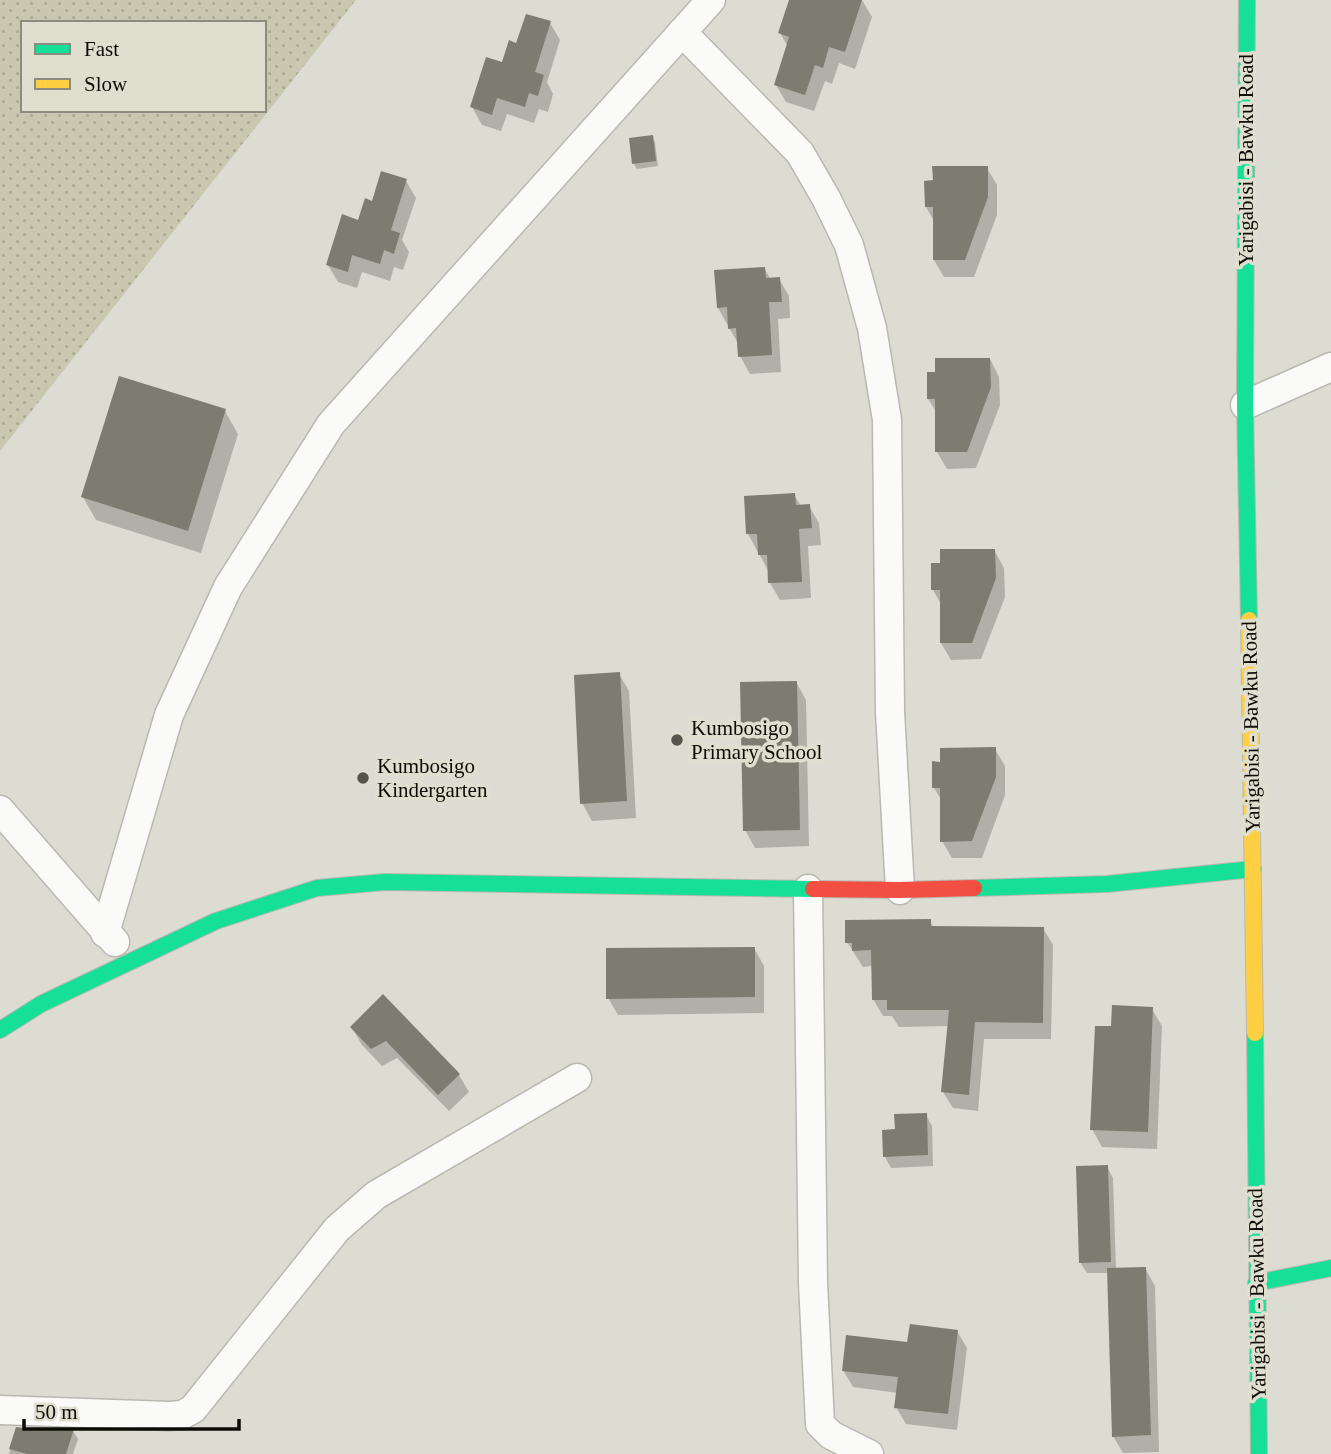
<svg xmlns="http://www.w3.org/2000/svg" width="1331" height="1454" font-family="'Times New Roman',serif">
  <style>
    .grass { fill: url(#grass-dots); fill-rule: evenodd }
    .shadow { fill: #0003 }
    .building { fill: #7d7c71 }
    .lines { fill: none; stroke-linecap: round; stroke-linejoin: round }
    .street-casing { stroke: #b9b8b1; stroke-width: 31 }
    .fast-casing { stroke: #b9b8b1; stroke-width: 18 }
    .slow-casing { stroke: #b9b8b1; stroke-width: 18 }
    .jam-casing { stroke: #b9b8b1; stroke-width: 18 }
    .street { stroke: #fafaf8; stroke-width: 28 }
    .fast { stroke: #16e098; stroke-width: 16 }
    .slow { stroke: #ffcf43; stroke-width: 16 }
    .jam { stroke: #f24e42; stroke-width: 16 }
    .poi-dot { fill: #55554e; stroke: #e0dfcf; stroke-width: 2.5 }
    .labels { text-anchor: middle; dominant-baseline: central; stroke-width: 7; stroke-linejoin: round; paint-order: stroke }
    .street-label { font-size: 21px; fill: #0c0c07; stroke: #e0dfcf }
    .poi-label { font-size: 21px; fill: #0c0c07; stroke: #e0dfcf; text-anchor: start }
  </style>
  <defs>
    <pattern id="grass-dots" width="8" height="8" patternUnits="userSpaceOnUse" patternTransform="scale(1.75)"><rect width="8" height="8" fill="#c9c7af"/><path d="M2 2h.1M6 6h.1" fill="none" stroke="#abaa95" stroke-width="1.8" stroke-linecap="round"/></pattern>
  </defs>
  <rect width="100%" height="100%" fill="#dcdcd3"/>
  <!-- grass -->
  <path class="grass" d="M0 0H356L0 451ZM23 23H264V110H23Z"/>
  <!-- shadow -->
  <g class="shadow">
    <polygon points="791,0 862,0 872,17 855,69 839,63 832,84 825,81 814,111 786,102 776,85 788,47 780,33"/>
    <polygon points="550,23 560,40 547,82 553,94 548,112 539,109 534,123 507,114 501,131 482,125 472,107 517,45"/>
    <polygon points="652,137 655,142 658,166 637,169 634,164"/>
    <polygon points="987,168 997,185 997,215 974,277 944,277 934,260 934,221 926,207"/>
    <polygon points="406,181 416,198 402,240 409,252 403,270 394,267 390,281 362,272 357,288 338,282 328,265 373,203"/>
    <polygon points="764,268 771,280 779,279 789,296 790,318 778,319 781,372 750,374 740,356 739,345 718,308"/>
    <polygon points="990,359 999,377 1000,405 976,468 947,469 937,452 937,413 928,399"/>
    <polygon points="225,411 238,434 201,553 96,520 83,497"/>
    <polygon points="794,495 801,506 809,506 819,523 821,545 808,546 811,598 780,600 770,583 769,572 748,534"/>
    <polygon points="994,550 1004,568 1005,597 981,659 951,660 941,643 941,604 933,590"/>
    <polygon points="619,674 629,691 636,818 592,821 582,803"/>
    <polygon points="796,682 806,700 809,846 755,848 745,830"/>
    <polygon points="995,749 1005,766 1005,795 982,858 952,858 942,841 942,801 934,788 942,763"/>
    <polygon points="930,921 934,928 1043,928 1053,945 1051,1039 984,1039 978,1111 953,1108 943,1092 950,1026 899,1027 892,1016 883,1016 873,999 873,966 863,967 847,942"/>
    <polygon points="754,948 764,966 764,1013 618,1015 608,998"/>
    <polygon points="383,997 459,1075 469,1092 449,1111 397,1058 382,1066 362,1045 352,1028"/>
    <polygon points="1152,1009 1162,1026 1157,1149 1102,1147 1092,1129 1113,1028"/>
    <polygon points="926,1115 932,1126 933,1166 891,1168 885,1157 897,1131"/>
    <polygon points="1107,1167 1113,1178 1116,1269 1145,1268 1155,1286 1159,1452 1123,1453 1113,1436 1109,1273 1087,1273 1080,1262"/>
    <polygon points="957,1331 967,1348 957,1430 906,1424 896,1407 898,1393 853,1387 843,1370 909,1344"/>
    <polygon points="17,1429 73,1431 78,1439 73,1454 9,1454"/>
  </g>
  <!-- building -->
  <g class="building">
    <polygon points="789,0 862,0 845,52 829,47 823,68 815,65 805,95 774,85 789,37 778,33"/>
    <polygon points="526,14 551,21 535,72 544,75 538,96 529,93 525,107 497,98 492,115 470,107 486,57 502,62 509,40 516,43"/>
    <polygon points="653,135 656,161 632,164 629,138"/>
    <polygon points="932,166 988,166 988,197 965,260 933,260 933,207 925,207 924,181 933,180"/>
    <polygon points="381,171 407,179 391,230 400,233 394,254 384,250 380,264 352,255 348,272 326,265 342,214 358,220 365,198 372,201"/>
    <polygon points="765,267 766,278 780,277 782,302 769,302 772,355 738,357 736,328 728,329 727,307 717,308 714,270"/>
    <polygon points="935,358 990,358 991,387 967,452 935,452 935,399 927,399 927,372 935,372"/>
    <polygon points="119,376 226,409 188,531 81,497"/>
    <polygon points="795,493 796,505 810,504 812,528 799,529 802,582 768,583 767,555 758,555 757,534 746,534 744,496"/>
    <polygon points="940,549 995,549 996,578 972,643 940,643 940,590 931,590 931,563 940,563"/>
    <polygon points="620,672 627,801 580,804 574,675"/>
    <polygon points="797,681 800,830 743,831 740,682"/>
    <polygon points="996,747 996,777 972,841 940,842 940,788 932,788 932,761 940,762 940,748"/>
    <polygon points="931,919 931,926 1044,927 1043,1023 975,1022 969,1095 941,1092 949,1010 887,1010 887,1000 872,1000 871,950 852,951 852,943 845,943 845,920"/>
    <polygon points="755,947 755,997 606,999 606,948"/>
    <polygon points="383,994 460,1074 438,1095 386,1041 371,1049 350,1027"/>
    <polygon points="1112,1005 1153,1007 1148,1132 1090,1130 1095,1026 1111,1026"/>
    <polygon points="927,1113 928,1155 883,1157 882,1130 895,1129 894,1114"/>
    <polygon points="1108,1165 1111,1262 1079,1263 1076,1166"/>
    <polygon points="1146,1267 1151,1435 1112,1437 1107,1268"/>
    <polygon points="910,1324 958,1330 948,1414 894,1408 898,1377 842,1371 846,1335 907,1342"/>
    <polygon points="16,1427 39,1430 74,1429 66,1454 27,1454 9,1449"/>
  </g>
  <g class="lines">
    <defs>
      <g id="street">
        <polyline points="682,32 800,153 826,198 849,245 872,328 887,420 890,712 900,890"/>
        <polyline points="1245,405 1331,367"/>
        <polyline points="0,810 115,942"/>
        <polyline points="808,889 813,1283 820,1424 831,1435 869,1454"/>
        <polyline points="105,933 169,715 228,587 331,424 711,0"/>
        <polyline points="0,1410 169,1416 182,1415 193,1409 337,1229 376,1195 577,1078"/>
      </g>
      <g id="fast">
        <polyline points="1247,0 1245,405 1249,620"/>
        <polyline points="974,888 1107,884 1253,869"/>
        <polyline points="0,1030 41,1004 216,921 317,888 385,882 813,889"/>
        <polyline points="1255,1033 1259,1454"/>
        <polyline points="1256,1283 1331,1268"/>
      </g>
      <polyline id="slow" points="1249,620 1255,1033"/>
      <polyline id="jam" points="813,889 900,890 974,888"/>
    </defs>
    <!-- street casing -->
    <use href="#street" class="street-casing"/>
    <!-- fast casing -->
    <use href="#fast" class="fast-casing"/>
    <!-- slow casing -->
    <use href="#slow" class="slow-casing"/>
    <!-- jam casing -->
    <use href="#jam" class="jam-casing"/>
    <!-- street -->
    <use href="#street" class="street"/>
    <!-- fast -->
    <use href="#fast" class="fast"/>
    <!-- slow -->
    <use href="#slow" class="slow"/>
    <!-- jam -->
    <use href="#jam" class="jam"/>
  </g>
  <!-- markers -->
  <g class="poi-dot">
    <circle cx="677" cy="740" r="7"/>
    <circle cx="363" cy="778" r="7"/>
  </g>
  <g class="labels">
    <!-- street labels -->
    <g class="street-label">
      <text transform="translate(1246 160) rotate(-90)">Yarigabisi - Bawku Road</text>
      <text transform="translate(1251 727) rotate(-91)">Yarigabisi - Bawku Road</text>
      <text transform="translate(1257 1294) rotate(-91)">Yarigabisi - Bawku Road</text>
    </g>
    <!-- poi labels -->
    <g class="poi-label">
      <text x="691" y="728">Kumbosigo<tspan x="691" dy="24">Primary School</tspan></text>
      <text x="377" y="766">Kumbosigo<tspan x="377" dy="24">Kindergarten</tspan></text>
    </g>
  </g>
  <!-- legend -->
  <rect x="21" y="21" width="245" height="91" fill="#e0dfcf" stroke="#8b8b7f" stroke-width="2"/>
  <rect x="35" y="44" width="35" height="10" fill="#16e098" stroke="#8b8b7f" stroke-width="2"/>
  <text x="84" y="56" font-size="21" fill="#0c0c07">Fast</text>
  <rect x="35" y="79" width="35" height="10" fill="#ffcf43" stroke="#8b8b7f" stroke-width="2"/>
  <text x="84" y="91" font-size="21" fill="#0c0c07">Slow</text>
  <!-- scale -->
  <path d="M24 1419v10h215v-10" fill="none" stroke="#0c0c07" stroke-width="3.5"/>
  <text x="35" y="1419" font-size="21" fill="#0c0c07" stroke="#e0dfcf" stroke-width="5" paint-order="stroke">50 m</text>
</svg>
